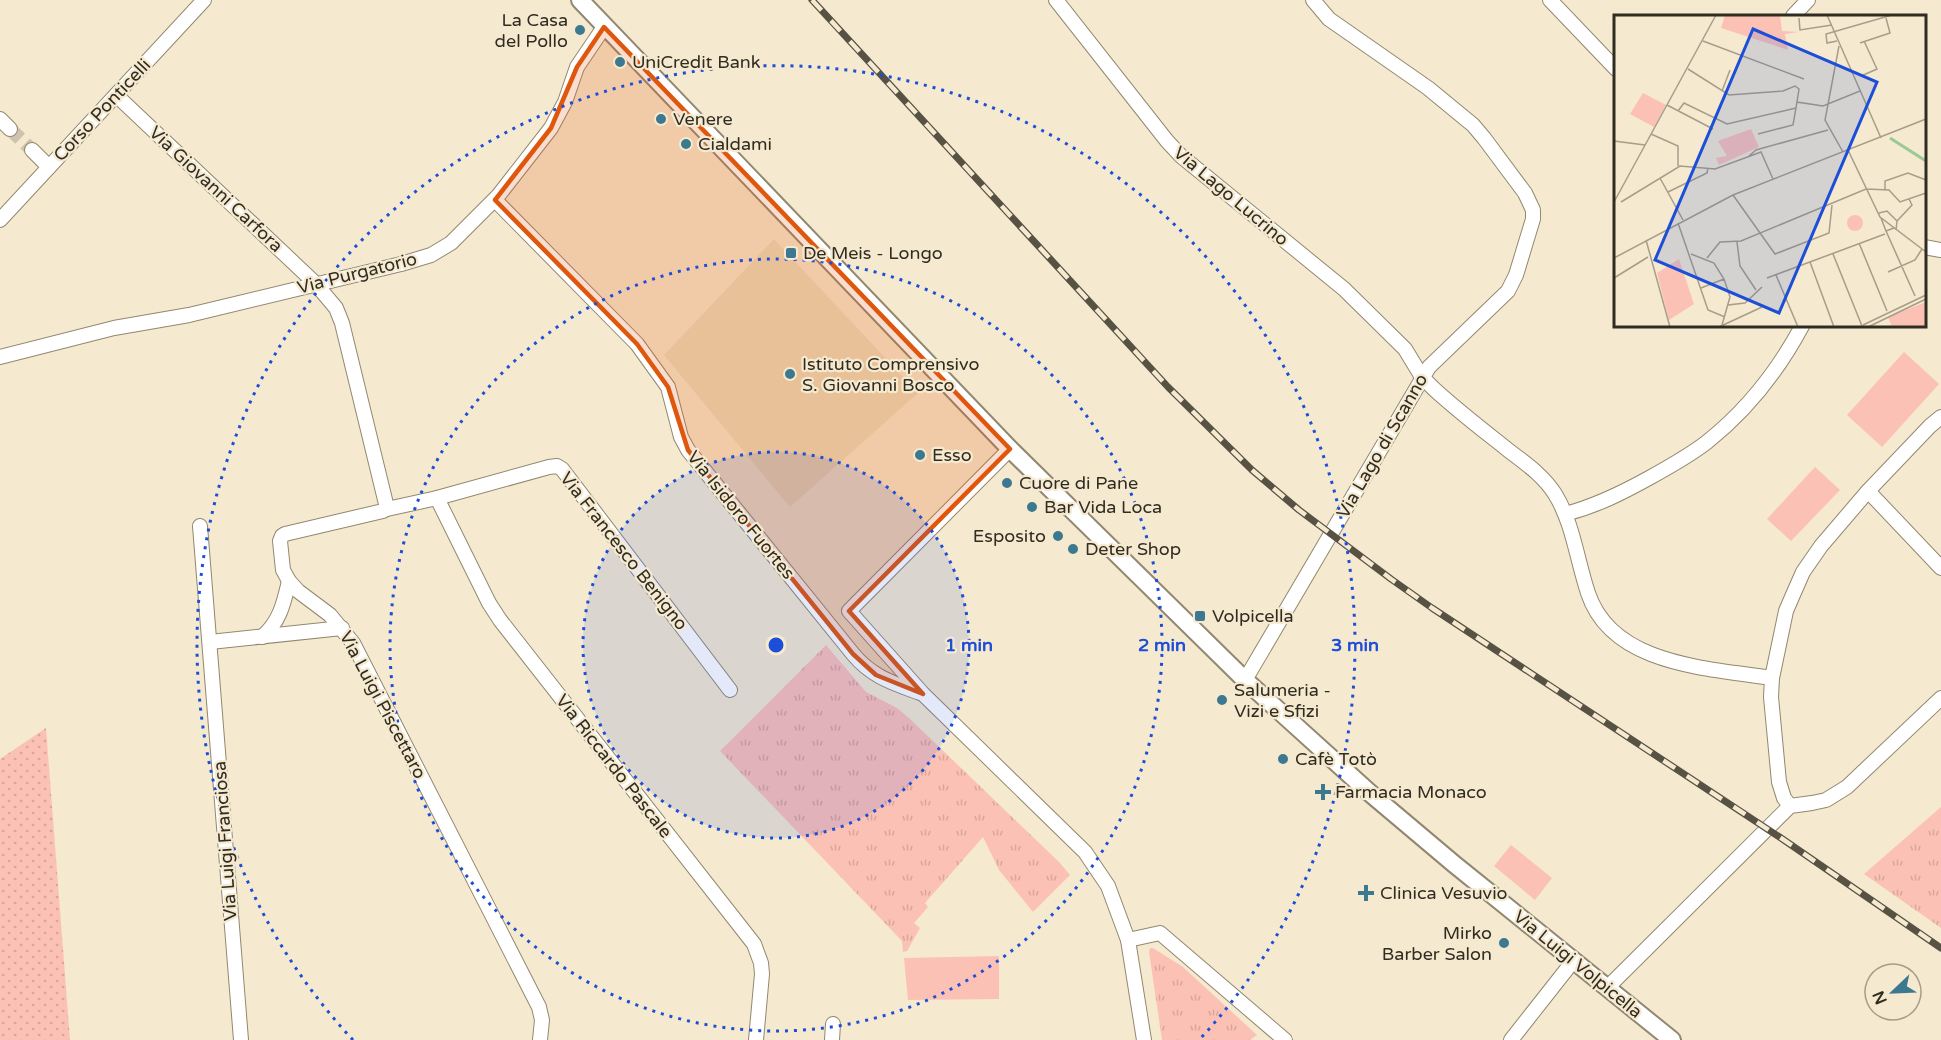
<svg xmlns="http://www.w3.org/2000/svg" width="1941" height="1040" font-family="'Varela Round',sans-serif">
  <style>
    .built { fill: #ebdcbb }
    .grass { fill: url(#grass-tufts) }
    .park { fill: url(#park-dots) }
    .garden { fill: #fcc1b5 }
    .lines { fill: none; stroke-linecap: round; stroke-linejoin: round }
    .minor-tunnel { stroke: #cec3ac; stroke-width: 14; stroke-dasharray: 14 7; stroke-linecap: butt }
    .minor-casing { stroke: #928870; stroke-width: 16 }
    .tertiary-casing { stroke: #928870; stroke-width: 20 }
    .minor { stroke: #fff; stroke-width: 14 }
    .tertiary { stroke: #fff; stroke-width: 16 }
    .rail-casing { stroke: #585245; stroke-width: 7 }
    .rail { stroke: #f5e9cf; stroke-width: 4.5; stroke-dasharray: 14; stroke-linecap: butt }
    .marked { fill: #df570d; fill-opacity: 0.2; stroke: #df570d; stroke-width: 4.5; stroke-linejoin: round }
    .ring { fill: none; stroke: #1d4ed8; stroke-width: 3; stroke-dasharray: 3 6 }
    .poi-dot { fill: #3c788f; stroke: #f5e9cf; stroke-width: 2 }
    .labels { text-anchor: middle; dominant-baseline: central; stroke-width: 4.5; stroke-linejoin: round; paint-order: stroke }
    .poi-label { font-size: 18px; fill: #302c22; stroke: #f5e9cf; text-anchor: start }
    .street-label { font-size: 18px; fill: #302c22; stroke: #f5e9cf }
    .inset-river { fill: none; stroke: #98ca93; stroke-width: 3 }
    .inset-road { fill: none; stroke: #a69d8a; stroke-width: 1.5 }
    .view { fill: #1d4ed8; fill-opacity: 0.15; stroke: #1d4ed8; stroke-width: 3 }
    .inset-edge { fill: none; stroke: #302c22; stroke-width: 3 }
    .centre { fill: #1d4ed8; stroke: #f5e9cf; stroke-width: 3 }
    .ring-label { font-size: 18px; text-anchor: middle; font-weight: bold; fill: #1d4ed8; stroke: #f5e9cf; stroke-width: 4.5; stroke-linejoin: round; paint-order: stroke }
  </style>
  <defs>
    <pattern id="grass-tufts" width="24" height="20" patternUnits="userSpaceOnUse" patternTransform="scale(1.5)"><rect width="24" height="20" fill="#fcc1b5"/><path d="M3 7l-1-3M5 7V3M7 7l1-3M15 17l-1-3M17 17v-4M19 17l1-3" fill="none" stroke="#d8a69b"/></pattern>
    <pattern id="park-dots" width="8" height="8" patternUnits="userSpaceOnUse" patternTransform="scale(1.5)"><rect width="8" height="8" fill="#fcc1b5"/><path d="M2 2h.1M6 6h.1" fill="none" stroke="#d8a69b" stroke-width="1.8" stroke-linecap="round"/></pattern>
  </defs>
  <rect width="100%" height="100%" fill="#f5e9cf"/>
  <!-- built -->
  <polygon class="built" points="774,239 918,393 790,507 664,355"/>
  <!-- grass -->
  <g class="grass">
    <polygon points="826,645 866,692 897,708 909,718 1059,862 1070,875 1033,912 999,870 983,837 925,903 928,907 914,923 920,928 907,951 903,952 902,941 720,751"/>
    <polygon points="1941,807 1941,928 1864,874"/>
    <polygon points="1150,948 1153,948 1183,967 1257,1035 1250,1040 1162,1040 1149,952"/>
  </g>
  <!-- park -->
  <polygon class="park" points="46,728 70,1040 0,1040 0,759"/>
  <!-- garden -->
  <g class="garden">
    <polygon points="1904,352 1939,384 1882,447 1847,415"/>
    <polygon points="1815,467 1840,490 1791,541 1767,519"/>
    <polygon points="1511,845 1552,878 1535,900 1494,866"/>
    <polygon points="999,956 999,999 908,1000 904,958"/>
  </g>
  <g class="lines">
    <!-- minor-tunnel -->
    <polyline class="minor-tunnel" points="10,129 32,150"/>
    <defs>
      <g id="minor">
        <path d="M1056 0 1167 141 1181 156 1344 289 1405 349 1422 377 1434 389C1458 411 1483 430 1508 450 1525 463 1543 475 1555 494 1573 523 1577 560 1588 593 1612 666 1709 668 1772 678"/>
        <polyline points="1550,0 1616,69"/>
        <polyline points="1793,16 1808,0"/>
        <polyline points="116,95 315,283 336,308 342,323 387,508 383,511 285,534 282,536 280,541 283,570 289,581 298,591 330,615 353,643 539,1007 542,1020 540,1040"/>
        <polyline points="0,119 10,129"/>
        <polyline points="32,150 49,167"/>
        <path d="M495 200 637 344 668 387 681 437 688 450 853 654C872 677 893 683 920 693"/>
        <polyline points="0,220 204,0"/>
        <polyline points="1924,247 1941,250"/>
        <polyline points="0,357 114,328 189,315 401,264 431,255 451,243 498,196 551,128 565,102 577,67 604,27"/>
        <polyline points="1010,449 849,611 923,694 1085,852 1108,886 1128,940 1144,1040"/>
        <polyline points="1868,491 1941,568"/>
        <polyline points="437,498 489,603 500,620 754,944 761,963 762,974 756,1040"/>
        <polyline points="387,509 437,498 549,467 557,466 562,469 730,690"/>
        <path d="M1565 514C1596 506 1622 493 1649 478 1669 467 1689 456 1707 442 1746 411 1779 369 1802 326"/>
        <polyline points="200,526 241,1040"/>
        <path d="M262 637C280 622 284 602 289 581"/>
        <polyline points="210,642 342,628"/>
        <polyline points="1245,680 1429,367 1508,291 1516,275 1533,219 1533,210 1525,193 1484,138 1473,125 1428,88 1329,19 1313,0"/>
        <polyline points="1790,806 1784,798 1779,782 1771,697 1772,678 1786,611 1792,597 1803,572 1821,546 1868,491 1930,426 1941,417"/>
        <polyline points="1128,940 1160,933 1285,1040"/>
        <polyline points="1608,987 1790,806 1812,803 1826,800 1847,787 1941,698"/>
        <polyline points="832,1040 833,1024"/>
        <polyline points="1511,1040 1574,960"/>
      </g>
      <polyline id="tertiary" points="580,0 1010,449 1245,680 1371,794 1454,864 1672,1040"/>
    </defs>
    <!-- minor casing -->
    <use href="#minor" class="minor-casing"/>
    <!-- tertiary casing -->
    <use href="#tertiary" class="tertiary-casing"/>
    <!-- minor -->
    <use href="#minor" class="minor"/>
    <!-- tertiary -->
    <use href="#tertiary" class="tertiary"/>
    <defs>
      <polyline id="rail" points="812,0 1168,387 1252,470 1299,510 1391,579 1432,608 1781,838 1941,948"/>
    </defs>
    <!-- rail casing -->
    <use href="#rail" class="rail-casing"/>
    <!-- rail -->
    <use href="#rail" class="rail"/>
  </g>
  <!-- marked area -->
  <path class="marked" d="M604 27 1010 449 849 611 923 694 876 675 853 654 688 450 668 387 637 344 495 200 551 128 577 67Z"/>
  <!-- distance rings -->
  <circle cx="776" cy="645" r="193" fill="#1d4ed8" fill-opacity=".12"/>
  <g class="ring">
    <circle cx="776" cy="645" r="193"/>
    <circle cx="776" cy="645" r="386"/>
    <path d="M353 1040A579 579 0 1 1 1199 1040"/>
  </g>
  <!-- markers -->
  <g class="poi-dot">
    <circle cx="580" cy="30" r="6"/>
    <circle cx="620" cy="62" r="6"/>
    <circle cx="661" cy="119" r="6"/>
    <circle cx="686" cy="144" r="6"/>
    <rect x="785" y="247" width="12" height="12" rx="3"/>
    <circle cx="790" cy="374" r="6"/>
    <circle cx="920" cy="455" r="6"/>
    <circle cx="1007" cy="483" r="6"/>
    <circle cx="1032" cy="507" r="6"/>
    <circle cx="1058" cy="536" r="6"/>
    <circle cx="1073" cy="549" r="6"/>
    <rect x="1194" y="610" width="12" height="12" rx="3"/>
    <circle cx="1222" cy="700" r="6"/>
    <circle cx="1283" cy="759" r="6"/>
    <path d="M1320 783h6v6h6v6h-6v6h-6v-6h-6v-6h6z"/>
    <path d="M1363 884h6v6h6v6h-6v6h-6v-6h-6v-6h6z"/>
    <circle cx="1504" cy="943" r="6"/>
  </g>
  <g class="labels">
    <!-- poi labels -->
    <g class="poi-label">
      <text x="568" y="20" text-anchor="end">La Casa<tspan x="568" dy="21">del Pollo</tspan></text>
      <text x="632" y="62">UniCredit Bank</text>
      <text x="673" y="119">Venere</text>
      <text x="698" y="144">Cialdami</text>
      <text x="803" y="253">De Meis - Longo</text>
      <text x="802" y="364">Istituto Comprensivo<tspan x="802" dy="21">S. Giovanni Bosco</tspan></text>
      <text x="932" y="455">Esso</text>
      <text x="1019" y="483">Cuore di Pane</text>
      <text x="1044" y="507">Bar Vida Loca</text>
      <text x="1046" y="536" text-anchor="end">Esposito</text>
      <text x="1085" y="549">Deter Shop</text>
      <text x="1212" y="616">Volpicella</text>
      <text x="1234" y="690">Salumeria -<tspan x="1234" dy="21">Vizi e Sfizi</tspan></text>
      <text x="1295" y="759">Cafè Totò</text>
      <text x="1335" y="792">Farmacia Monaco</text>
      <text x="1380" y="893">Clinica Vesuvio</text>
      <text x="1492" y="933" text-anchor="end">Mirko<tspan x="1492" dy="21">Barber Salon</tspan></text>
    </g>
    <!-- street labels -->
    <g class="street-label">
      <text transform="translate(102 110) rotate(-47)">Corso Ponticelli</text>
      <text transform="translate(216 189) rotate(43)">Via Giovanni Carfora</text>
      <text transform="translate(1231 196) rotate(40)">Via Lago Lucrino</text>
      <text transform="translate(357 273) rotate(-14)">Via Purgatorio</text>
      <text transform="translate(1382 446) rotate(-60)">Via Lago di Scanno</text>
      <text transform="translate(741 515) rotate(51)">Via Isidoro Fuortes</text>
      <text transform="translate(624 551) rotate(52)">Via Francesco Benigno</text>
      <text transform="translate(383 705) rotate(62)">Via Luigi Piscettaro</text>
      <text transform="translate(614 766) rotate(52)">Via Riccardo Pascale</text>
      <text transform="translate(225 841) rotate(-94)">Via Luigi Franciosa</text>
      <text transform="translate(1578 964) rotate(39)">Via Luigi Volpicella</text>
    </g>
  </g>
  <!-- overview -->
  <g transform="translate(1614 15)">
    <rect width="312" height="312" fill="#f5e9cf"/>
    <path d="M29 78 52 90 40 112 16 99ZM137 114 145 132 105 150 102 143 113 141 104 126ZM65 244 80 289 55 305 43 258ZM312 287V312H278L274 302Z" fill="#fcc1b5"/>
    <path d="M111 0H166L168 16 185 17 171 19 174 35 107 13Z" fill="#fcc1b5"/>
    <path d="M233 208a8 8 0 1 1 16 0a8 8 0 1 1-16 0Z" fill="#fcc1b5"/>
    <path class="inset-river" d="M276 123 312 146"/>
    <path class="inset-road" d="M213 0 267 123M185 3 186 15 218 10M89 26 190 64M223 26 213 28 212 19 278 0M246 28 276 18 272 3M225 31 211 105 229 137M74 54 115 80 169 76 181 71 185 74 183 87 209 91 246 76M247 61 263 54 250 26M108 76 116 55M53 90 99 114M64 96 70 88 113 109 182 93M37 119 64 131V151M144 119 179 110 183 87M0 126 31 130M234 135 266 202 312 237M135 141 142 135 214 115M46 163 69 205M271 175V166L294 158 312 165M54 177 93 158 94 153M119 180 161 239 215 218 218 190M0 187 102 0M7 187 66 151 101 154 147 137 159 164M265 198 273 196 283 206 282 215M267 203 272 216 280 213M283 206 298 190 295 184M64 208 94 295 111 302M272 216 301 281M32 225 56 312M123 227 126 251 142 275M245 228 273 296M77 239 100 248 110 264 116 282 108 310M219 239 248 311M0 243 119 180 312 104M93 243 106 227 127 226 252 174 275 175 286 187 312 178M196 247 220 312M274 257 301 245 308 234M162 260 184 312M0 263 34 242M153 263 271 219M87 273 110 264M114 290 131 288 148 272M249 310 312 280M105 312 148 292M254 312 312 284"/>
    <path class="view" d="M139 14 263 67 165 298 41 245Z"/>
    <rect width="312" height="312" class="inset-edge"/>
  </g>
  <circle cx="776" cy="645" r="9" class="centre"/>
  <g class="ring-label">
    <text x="969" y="651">1 min</text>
    <text x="1162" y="651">2 min</text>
    <text x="1355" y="651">3 min</text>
  </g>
  <!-- north arrow -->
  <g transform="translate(1893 992) rotate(247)"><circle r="28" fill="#f5e9cf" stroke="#a69d8a" stroke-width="1.5"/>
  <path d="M0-4.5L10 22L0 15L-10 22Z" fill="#3c788f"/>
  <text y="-9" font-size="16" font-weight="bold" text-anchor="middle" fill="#302c22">N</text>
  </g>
</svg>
